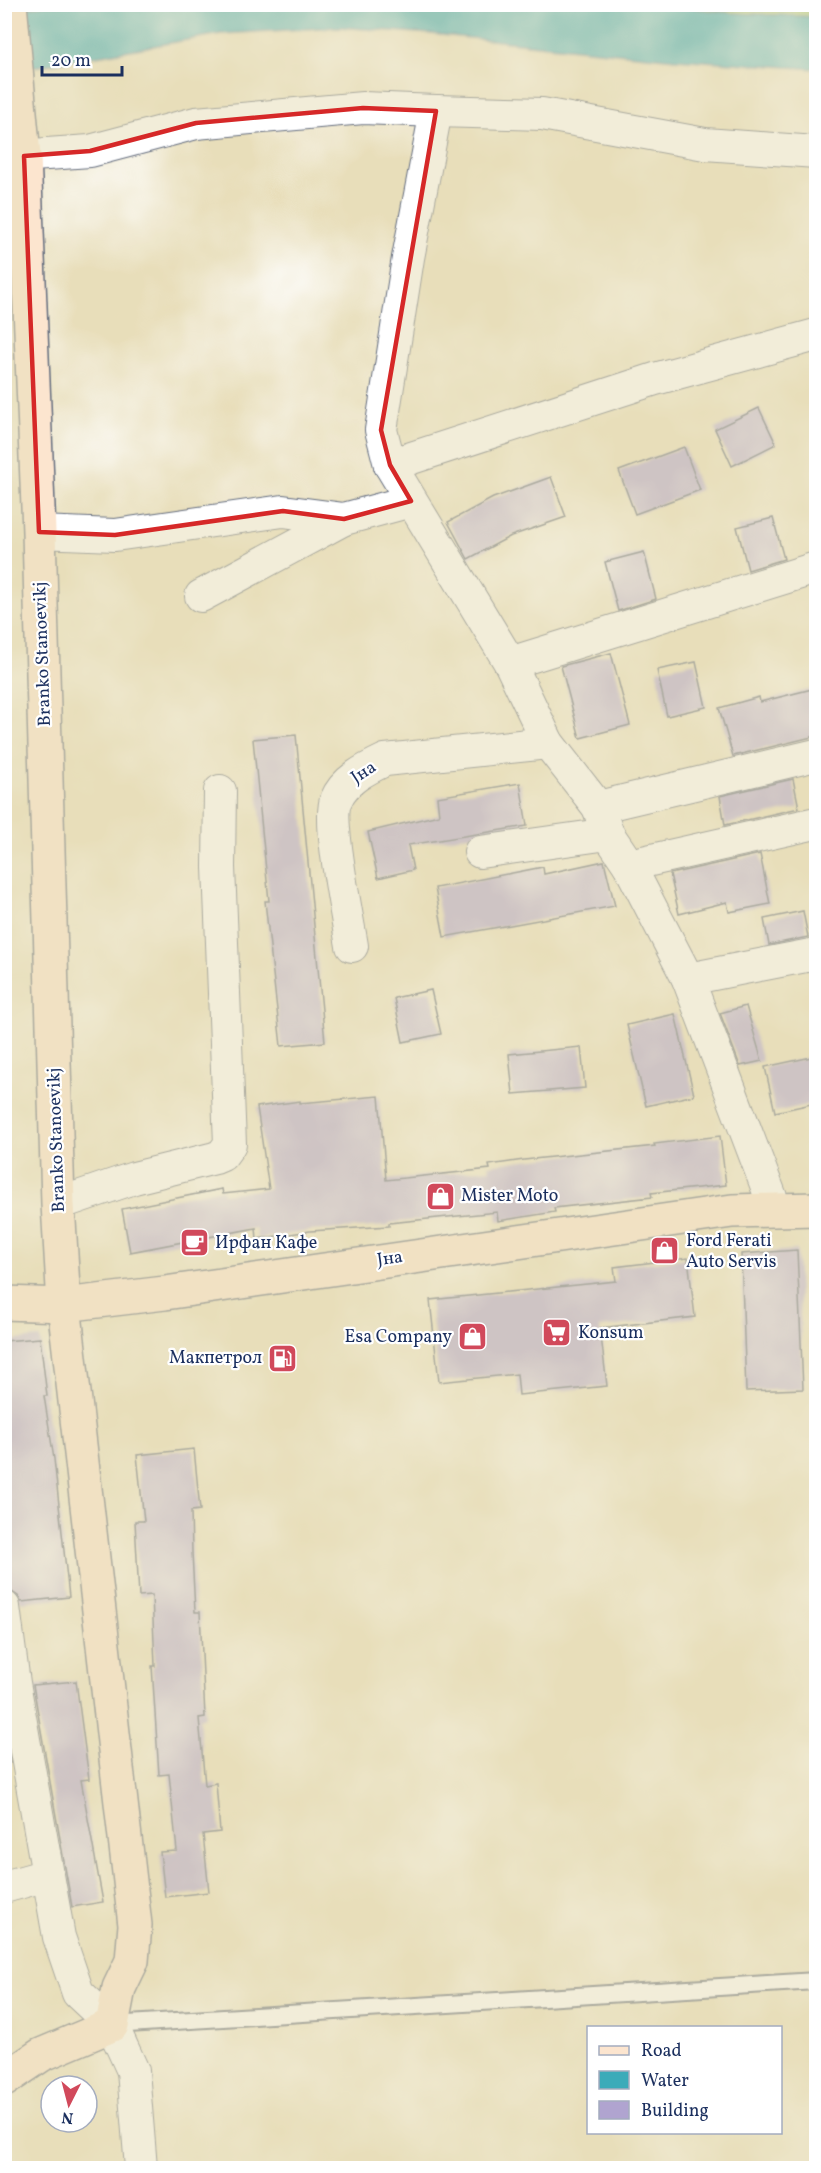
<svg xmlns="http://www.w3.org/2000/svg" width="821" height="2173" font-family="Vollkorn,serif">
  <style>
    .green { fill: #a0c975; stroke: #5e7c6a; stroke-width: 1.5 }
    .water { fill: #3babb9; stroke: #2b6d8c; stroke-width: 1.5 }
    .building { fill: #b0a4d0 }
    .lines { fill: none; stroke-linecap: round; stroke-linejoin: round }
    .lane-casing { stroke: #636c7e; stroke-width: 20 }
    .street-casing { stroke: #636c7e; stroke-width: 34 }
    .secondary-casing { stroke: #636c7e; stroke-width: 36 }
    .lane { stroke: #fff; stroke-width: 16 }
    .street { stroke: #fff; stroke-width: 32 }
    .secondary { stroke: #fce5cf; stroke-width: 33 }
    .marked { fill: none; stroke: #d62828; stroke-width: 4.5; stroke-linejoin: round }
    .labels { text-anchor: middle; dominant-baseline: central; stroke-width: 4.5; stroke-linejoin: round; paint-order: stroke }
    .street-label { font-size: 18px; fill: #1b2f5e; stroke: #fff }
    .poi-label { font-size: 18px; fill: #1b2f5e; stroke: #fff; text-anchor: start }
  </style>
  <rect width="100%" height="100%" fill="#fff"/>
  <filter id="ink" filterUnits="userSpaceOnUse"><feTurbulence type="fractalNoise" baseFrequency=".0167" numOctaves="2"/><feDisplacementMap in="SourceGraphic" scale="12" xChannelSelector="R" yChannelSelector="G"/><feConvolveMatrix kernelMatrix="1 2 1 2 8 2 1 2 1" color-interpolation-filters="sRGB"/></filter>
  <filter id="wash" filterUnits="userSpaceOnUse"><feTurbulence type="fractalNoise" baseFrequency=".008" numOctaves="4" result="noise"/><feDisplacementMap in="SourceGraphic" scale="24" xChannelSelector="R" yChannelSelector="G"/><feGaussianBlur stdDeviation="1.35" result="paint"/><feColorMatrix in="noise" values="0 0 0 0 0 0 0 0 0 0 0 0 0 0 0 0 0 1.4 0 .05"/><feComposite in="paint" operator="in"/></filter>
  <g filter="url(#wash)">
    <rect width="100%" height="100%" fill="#e8deba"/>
    <!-- green -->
    <polygon class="green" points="660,5 816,5 816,17 731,13"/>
    <!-- water -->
    <polygon class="water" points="660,4 731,13 816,17 816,69 676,59 431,34 339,27 221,34 5,72 5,11 45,5"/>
    <g id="blocks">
      <!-- building -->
      <g class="building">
        <polygon points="759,408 776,444 732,466 715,429"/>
        <polygon points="684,447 700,490 635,514 619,471"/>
        <polygon points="551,477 566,517 511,536 468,559 448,522 493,498"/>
        <polygon points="773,518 784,559 748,570 737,527"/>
        <polygon points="644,552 656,599 618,611 605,562"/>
        <polygon points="611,653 630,725 580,738 561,666"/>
        <polygon points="696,662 706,707 667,716 657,670"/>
        <polygon points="816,688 816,736 733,756 719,708 759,697 760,702"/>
        <polygon points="296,735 325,1042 281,1046 265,901 269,901 253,739"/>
        <polygon points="793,779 799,808 725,825 720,796"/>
        <polygon points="520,783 527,826 408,845 413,870 378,878 368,832 439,815 437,797"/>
        <polygon points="760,854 770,904 729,912 727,902 679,914 670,874"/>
        <polygon points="604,861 615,906 444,937 435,888 543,867 544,874"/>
        <polygon points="803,911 808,937 769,945 764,919"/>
        <polygon points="431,990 441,1034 403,1042 394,998"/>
        <polygon points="746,1006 762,1061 740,1066 720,1013"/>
        <polygon points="675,1014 694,1095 646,1106 627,1025"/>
        <polygon points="581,1047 585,1088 513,1094 509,1054"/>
        <polygon points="816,1056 816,1103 775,1112 765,1067"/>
        <polygon points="379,1096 386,1180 490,1169 489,1165 524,1160 655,1146 654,1144 720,1136 726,1185 651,1193 652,1197 554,1208 555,1212 498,1221 497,1212 389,1223 389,1226 310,1231 257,1239 256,1228 130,1252 122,1209 222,1189 223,1194 269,1189 257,1107 300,1101 300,1103"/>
        <polygon points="797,1250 803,1389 746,1391 741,1254"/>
        <polygon points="688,1258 695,1317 600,1328 607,1386 519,1395 517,1374 439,1382 430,1300 616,1281 614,1267"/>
        <polygon points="40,1338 47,1396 44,1396 54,1459 69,1597 21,1602 18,1596 9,1590 4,1544 4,1341"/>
        <polygon points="194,1449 200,1510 191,1511 192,1552 195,1612 200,1612 205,1717 199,1718 205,1785 216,1783 220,1832 203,1834 209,1892 165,1897 160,1852 177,1851 169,1774 159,1775 152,1666 155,1666 152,1595 139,1596 135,1521 144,1521 137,1455"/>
        <polygon points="76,1681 89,1779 81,1780 103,1902 72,1907 33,1685"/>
        <polygon points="4,1733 10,1763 4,1764"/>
      </g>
    </g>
  </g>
  <g filter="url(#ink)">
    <use href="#blocks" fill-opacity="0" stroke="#636c7e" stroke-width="1.5"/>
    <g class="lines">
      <defs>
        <polyline id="lane" points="112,2025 816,1981"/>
        <g id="street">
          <polyline points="436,111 542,114 705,144 816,152"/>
          <polyline points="4,157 90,151 196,123 363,108 436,111 408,258 381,430 390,465 510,663 548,743 598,807 608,834 629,865 688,979 775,1208"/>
          <polyline points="390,465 655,379 816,335"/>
          <polyline points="39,532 115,535 283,511 344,519 411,501"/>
          <polyline points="201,596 344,519"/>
          <polyline points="510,663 816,568"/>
          <polyline points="598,807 816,755"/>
          <polyline points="480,852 608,834"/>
          <polyline points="629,865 816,823"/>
          <path d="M352 946C348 920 327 819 336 800 344 780 366 769 385 760L548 743"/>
          <polyline points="688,979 816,954"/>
          <polyline points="58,1204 134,1178 215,1158 222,1155 230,1144 219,867 220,791"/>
          <polyline points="4,1607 14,1683 59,1937 78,1993 112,2025 133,2071 141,2168"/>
          <polyline points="4,1887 47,1875"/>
        </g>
        <g id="secondary">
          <polyline points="4,1303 64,1305 165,1293 732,1211 816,1209"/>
          <polyline points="4,2080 41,2055 112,2025 119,1988 132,1961 135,1925 64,1305 58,1204 39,532 24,156 10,4"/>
        </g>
      </defs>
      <!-- lane casing -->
      <use href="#lane" class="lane-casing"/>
      <!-- street casing -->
      <use href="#street" class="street-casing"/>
      <!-- secondary casing -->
      <use href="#secondary" class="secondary-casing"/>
      <!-- lane -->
      <use href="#lane" class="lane"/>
      <!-- street -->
      <use href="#street" class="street"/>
      <!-- secondary -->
      <use href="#secondary" class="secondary"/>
    </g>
  </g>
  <!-- marked area -->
  <path d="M0 0H821V2173H0ZM363 108 436 111 381 430 390 465 411 501 344 519 283 511 115 535 39 532 24 156 90 151 196 123Z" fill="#e8deba" fill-opacity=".55" fill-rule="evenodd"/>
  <path class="marked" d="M363 108 436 111 381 430 390 465 411 501 344 519 283 511 115 535 39 532 24 156 90 151 196 123Z"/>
  <!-- icons -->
  <defs>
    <symbol id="shop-square" viewBox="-11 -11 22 22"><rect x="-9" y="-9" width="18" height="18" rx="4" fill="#d1495b" stroke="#fff"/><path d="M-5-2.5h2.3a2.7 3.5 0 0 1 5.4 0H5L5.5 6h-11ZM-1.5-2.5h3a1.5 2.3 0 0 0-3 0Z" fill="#fff"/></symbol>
    <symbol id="cafe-square" viewBox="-11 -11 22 22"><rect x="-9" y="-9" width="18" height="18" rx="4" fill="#d1495b" stroke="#fff"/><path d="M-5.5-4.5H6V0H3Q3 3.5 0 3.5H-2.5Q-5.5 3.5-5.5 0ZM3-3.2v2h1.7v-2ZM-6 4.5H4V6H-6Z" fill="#fff"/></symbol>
    <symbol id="supermarket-square" viewBox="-11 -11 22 22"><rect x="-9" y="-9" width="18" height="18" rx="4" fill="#d1495b" stroke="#fff"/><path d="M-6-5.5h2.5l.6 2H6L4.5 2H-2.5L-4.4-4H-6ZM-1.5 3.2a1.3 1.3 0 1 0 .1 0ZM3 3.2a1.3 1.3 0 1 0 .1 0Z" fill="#fff"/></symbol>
    <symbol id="fuel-square" viewBox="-11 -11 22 22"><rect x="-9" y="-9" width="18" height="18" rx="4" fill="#d1495b" stroke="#fff"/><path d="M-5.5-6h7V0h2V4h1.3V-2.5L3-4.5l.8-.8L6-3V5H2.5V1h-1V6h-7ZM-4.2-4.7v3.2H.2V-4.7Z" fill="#fff"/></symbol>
  </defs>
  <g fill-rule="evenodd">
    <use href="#shop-square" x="424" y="1180" width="33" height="33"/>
    <use href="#cafe-square" x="178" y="1226" width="33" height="33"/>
    <use href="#shop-square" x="648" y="1234" width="33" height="33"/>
    <use href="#supermarket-square" x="540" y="1316" width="33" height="33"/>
    <use href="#shop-square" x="456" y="1320" width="33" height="33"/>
    <use href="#fuel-square" x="266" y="1342" width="33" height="33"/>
  </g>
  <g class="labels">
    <!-- street labels -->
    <g class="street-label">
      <text transform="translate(43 654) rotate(-92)">Branko Stanoevikj</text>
      <text transform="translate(364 773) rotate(-33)">Јна</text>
      <text transform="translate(57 1140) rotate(-92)">Branko Stanoevikj</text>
      <text transform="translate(390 1259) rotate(-8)">Јна</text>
    </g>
    <!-- poi labels -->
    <g class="poi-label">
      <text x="461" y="1196">Mister Moto</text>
      <text x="686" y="1241">Ford Ferati<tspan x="686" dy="21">Auto Servis</tspan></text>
      <text x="215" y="1243">Ирфан Кафе</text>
      <text x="578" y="1333">Konsum</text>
      <text x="452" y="1337" text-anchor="end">Esa Company</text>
      <text x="262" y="1358" text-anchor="end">Макпетрол</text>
    </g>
  </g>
  <!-- margin -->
  <rect width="821" height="2173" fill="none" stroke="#fff" stroke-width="24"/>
  <!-- legend -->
  <rect x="587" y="2026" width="195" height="108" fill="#ffffff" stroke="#a4acbf" stroke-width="1.5"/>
  <rect x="599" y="2046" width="30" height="9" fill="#fce5cf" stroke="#a4acbf" stroke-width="1.5"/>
  <text x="641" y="2056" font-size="18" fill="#1b2f5e">Road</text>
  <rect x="599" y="2071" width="30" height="18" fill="#3babb9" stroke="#a4acbf" stroke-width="1.5"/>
  <text x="641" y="2086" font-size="18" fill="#1b2f5e">Water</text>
  <rect x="599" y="2101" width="30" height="18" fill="#b0a4d0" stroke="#a4acbf" stroke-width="1.5"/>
  <text x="641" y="2116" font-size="18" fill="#1b2f5e">Building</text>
  <!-- north arrow -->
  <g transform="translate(69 2104) rotate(186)"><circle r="28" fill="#ffffff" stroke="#a4acbf" stroke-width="1.5"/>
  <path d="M0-4.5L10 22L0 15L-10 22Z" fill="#d1495b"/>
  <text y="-9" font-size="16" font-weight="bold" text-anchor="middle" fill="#1b2f5e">N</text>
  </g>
  <!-- scale -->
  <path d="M42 66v9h80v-9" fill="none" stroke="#1b2f5e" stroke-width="3"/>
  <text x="51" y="66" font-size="18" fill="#1b2f5e" stroke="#ffffff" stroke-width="4.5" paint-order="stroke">20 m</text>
</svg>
